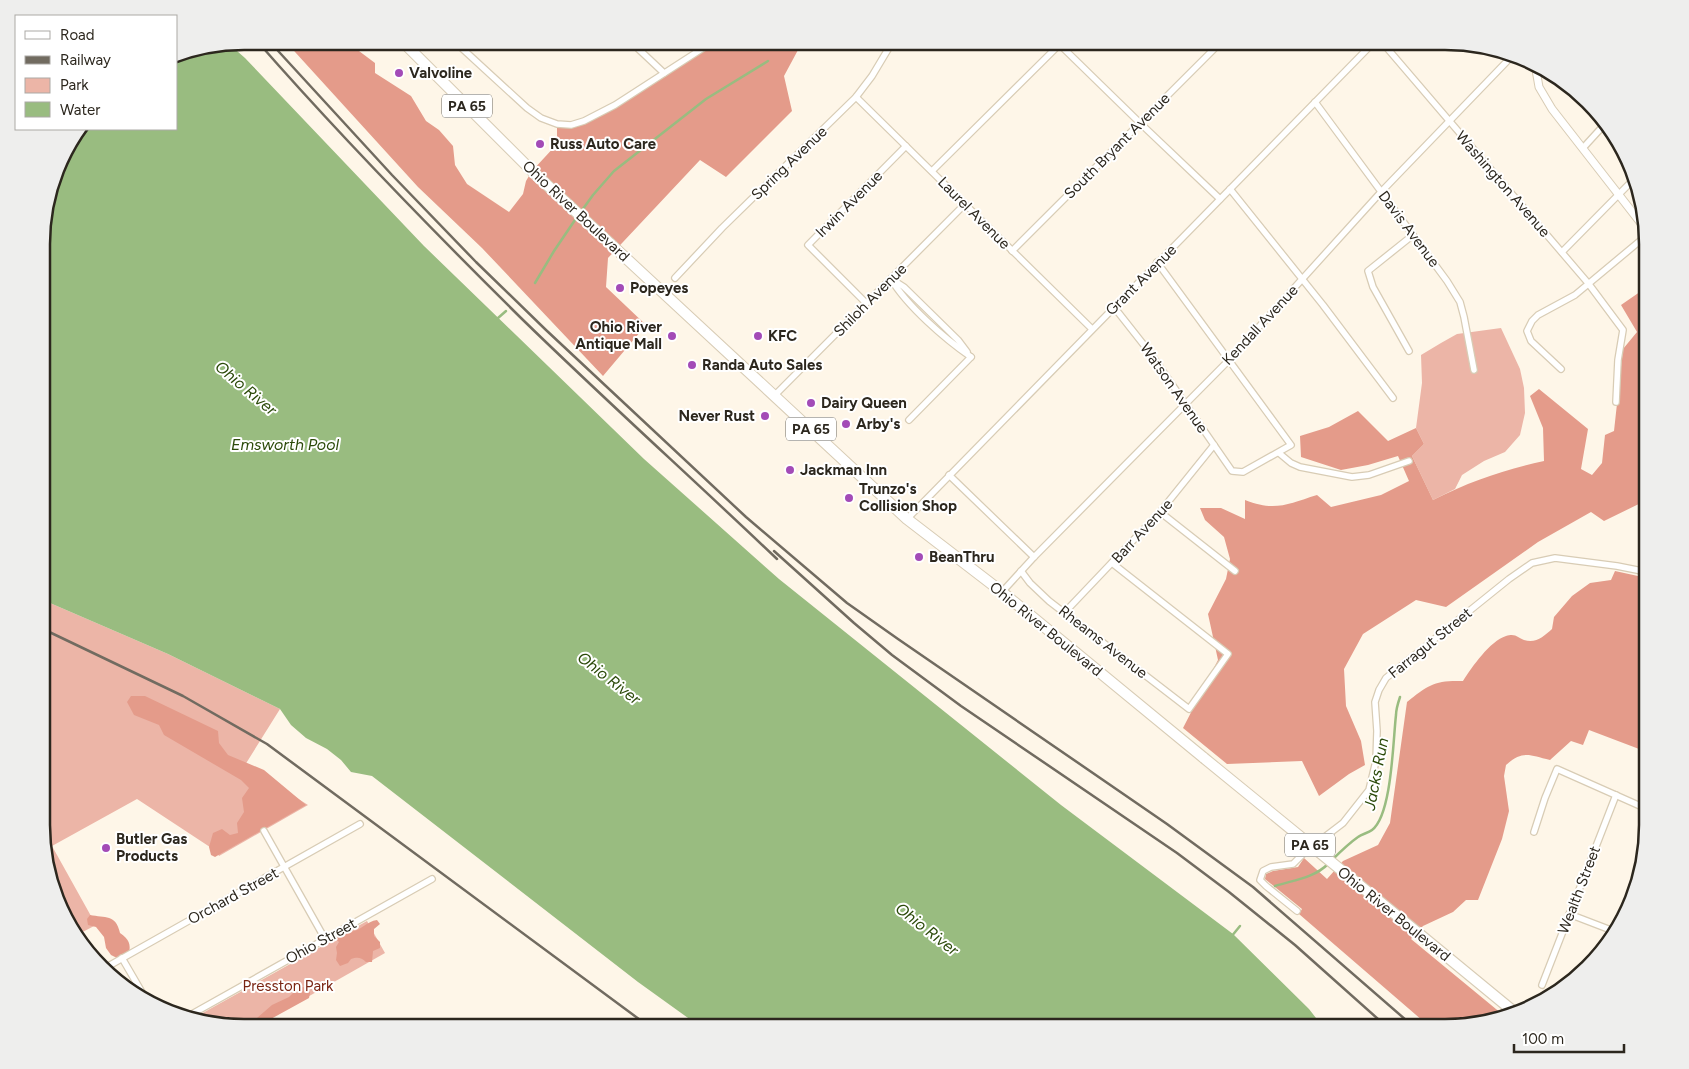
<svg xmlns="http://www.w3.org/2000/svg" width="1689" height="1069" font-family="Figtree,sans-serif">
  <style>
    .green { fill: #ecb5a7 }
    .forest { fill: #e49b8a }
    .water { fill: #99bc80 }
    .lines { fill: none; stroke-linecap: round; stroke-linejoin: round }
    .stream { stroke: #99bc80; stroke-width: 2.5 }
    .minor-casing { stroke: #d8ccb5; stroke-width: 8 }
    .tertiary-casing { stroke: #d8ccb5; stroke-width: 9 }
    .trunk-casing { stroke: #d8ccb5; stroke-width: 12 }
    .minor { stroke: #fff; stroke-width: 5.5 }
    .tertiary { stroke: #fff; stroke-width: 7 }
    .trunk { stroke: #fff; stroke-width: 10 }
    .rail { stroke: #716b60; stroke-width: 2.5 }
    .trunk-bridge-casing { stroke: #d8ccb5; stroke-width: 12; stroke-linecap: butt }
    .trunk-bridge { stroke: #fff; stroke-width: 10 }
    .poi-dot { fill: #a34bb7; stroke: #fff; stroke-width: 2 }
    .labels { text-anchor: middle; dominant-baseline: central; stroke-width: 4; stroke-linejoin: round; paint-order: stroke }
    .shield { fill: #fff; stroke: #6b6862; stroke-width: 1 }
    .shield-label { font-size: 14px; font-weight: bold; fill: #2c271e }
    .poi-label { font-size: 15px; font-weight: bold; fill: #2c271e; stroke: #fff; text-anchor: start }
    .street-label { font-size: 15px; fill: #2c271e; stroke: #fff }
    .park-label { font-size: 15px; fill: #7a2513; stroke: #fff }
    .water-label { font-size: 16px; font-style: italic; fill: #2b4a09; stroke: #fff }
    .rim { fill: none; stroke: #2c271e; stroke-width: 2.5 }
  </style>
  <rect width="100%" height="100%" fill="#fef6e8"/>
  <!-- green -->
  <g class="green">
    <polygon points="1501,328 1520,369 1524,388 1525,413 1520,435 1505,452 1484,461 1462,475 1455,489 1433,500 1412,456 1424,444 1416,428 1422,383 1421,355 1441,343 1457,334"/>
    <polygon points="43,600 168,654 280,709 245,765 308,805 219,856 216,851 137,799 52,846 96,925 75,936 43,851"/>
    <polygon points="367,921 385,953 253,1028 244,1028 192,1019"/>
  </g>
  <!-- forest -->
  <g class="forest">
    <polygon points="285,41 342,41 346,48 359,51 375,63 375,73 411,96 426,121 439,130 453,146 455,165 467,184 509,212 523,194 526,181 532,171 557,144 557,124 584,121 714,41 792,41 798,50 784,76 792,111 726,177 700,160 608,258 606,287 646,325 603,376 482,248 418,187"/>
    <path d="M1647 287V500L1604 521 1591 512 1538 542 1446 607 1416 600 1363 634 1344 669 1346 706 1361 741 1365 765 1349 774 1319 796 1302 761 1227 764 1183 728 1218 660 1208 614 1226 579 1230 559 1224 537 1205 520 1200 508H1221L1245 519V500C1275 512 1288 504 1317 495L1331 507 1381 495 1409 481 1398 456 1368 465 1341 470 1301 457 1300 436 1329 427 1358 411 1388 441 1416 428 1424 444 1412 456 1433 500C1471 481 1503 470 1544 461L1543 428 1530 396 1539 389 1588 429 1581 469 1592 475 1602 463 1605 435 1614 431 1623 349 1637 332 1621 305Z"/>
    <path d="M1615 571 1647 578V669L1638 699 1647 704V752L1589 730 1583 745 1571 741 1550 760C1529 755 1523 750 1506 765L1504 776 1509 811 1502 839 1478 900H1466L1453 912 1423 926 1411 939 1502 1014 1458 1027H1430L1299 914 1302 909 1265 879 1266 874 1273 871 1298 867 1304 858 1327 879 1343 861 1378 845 1390 823 1407 702C1428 685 1435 680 1463 681 1472 667 1490 641 1506 636 1516 633 1518 638 1524 640 1536 644 1544 636 1552 629L1554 617 1572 596 1590 583 1611 580Z"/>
    <polygon points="131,696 145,696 218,731 219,743 228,755 264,770 306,805 215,857 211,855 209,847 213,833 222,829 230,835 238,833 237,823 244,812 242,798 249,788 241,780 164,735 159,725 134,715 127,702"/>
    <path d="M90 915C105 918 116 914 120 933 129 939 131 944 129 954L119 959 111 955 106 948 104 937 96 927 88 925 87 919Z"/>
    <path d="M377 920 380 924 374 929V936L380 942V948L373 951 372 962H366C361 957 357 957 351 959L348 963 340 966 336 960 337 953 336 947 339 942 336 939 338 934 345 930C358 936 365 921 377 920Z"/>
    <polygon points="303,987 309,989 310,993 309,998 260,1025 257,1018 272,1005 289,997 297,989"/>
  </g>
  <!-- water -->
  <polygon class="water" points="229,44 245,58 424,246 644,459 779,579 1061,805 1233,934 1309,1009 1323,1027 702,1028 638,982 372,776 351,772 341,760 327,749 306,738 291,725 280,709 168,654 43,600 43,218 62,154 82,129 176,129 176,55"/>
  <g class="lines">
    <!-- stream -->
    <g class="stream">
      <polyline points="580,213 593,195 614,171 706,99 768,61"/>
      <polyline points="535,283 554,251 577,217"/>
      <polyline points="498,318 506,311"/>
      <path d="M1332 860C1340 852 1348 844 1358 837 1362 834 1368 833 1372 830 1392 815 1393 740 1396 715 1396 709 1398 703 1400 697"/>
      <path d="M1275 886C1294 880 1314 878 1328 864"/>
      <polyline points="1231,937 1240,926"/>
    </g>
    <defs>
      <g id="minor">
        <polyline points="454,41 527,108 541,118 557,124 571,125 584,121 615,105 714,41"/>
        <polyline points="630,41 664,73"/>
        <polyline points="1056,41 1140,123 1220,199"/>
        <polyline points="1381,41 1588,283 1623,330 1618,360 1616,402"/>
        <polyline points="856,97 1092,329"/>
        <polyline points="1315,102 1447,281 1460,302 1464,317 1474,370"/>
        <polyline points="1583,148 1604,125"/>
        <polyline points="932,171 1063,41"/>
        <polyline points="1230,189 1323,305 1393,398"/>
        <polyline points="1012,251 1222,41"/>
        <polyline points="1562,252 1632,181"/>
        <polyline points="675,278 722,228 856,97 872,76 893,41"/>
        <path d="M891 279C907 306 945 339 971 357"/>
        <polyline points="893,280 904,287 958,340 967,352"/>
        <polyline points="866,303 808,245 906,146"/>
        <polyline points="1114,307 1151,354 1232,471 1243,472 1291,445 1157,262"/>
        <polyline points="1409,351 1373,287 1368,271 1413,235"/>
        <polyline points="1561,369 1531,341 1527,331 1532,321 1538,315 1575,295 1647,235"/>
        <polyline points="775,395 965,204"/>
        <polyline points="909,420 971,357"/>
        <polyline points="1279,453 1291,463 1300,467 1352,477 1369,475 1409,461"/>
        <polyline points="949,475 1034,557"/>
        <polyline points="1160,512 1235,571"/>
        <polyline points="907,519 1375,41"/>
        <polyline points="1021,571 1030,583 1049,601 1189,709 1228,654 1112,563"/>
        <polyline points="1002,592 1034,557 1229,360 1381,192 1514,54"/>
        <polyline points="1065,612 1160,512 1214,445"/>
        <polyline points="264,831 325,939"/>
        <polyline points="1534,832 1545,798 1557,769 1647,809"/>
        <polyline points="1297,911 1266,886 1260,880 1263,871 1271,867 1293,864 1305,852 1343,823 1369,790 1376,761 1377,731 1375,702 1379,690 1386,678 1509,579 1532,563 1555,558 1617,566 1647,572"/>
        <polyline points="1569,914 1616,932"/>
        <polyline points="122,958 147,1001"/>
        <polyline points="105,968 360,824"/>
        <polyline points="1542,985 1616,795"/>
        <polyline points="185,1018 432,879"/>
      </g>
      <polyline id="tertiary" points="1535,64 1539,87 1552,109 1647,231"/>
      <g id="trunk">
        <polyline points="402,41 532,171 907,519 1002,592 1204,758"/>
        <polyline points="1417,932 1513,1011"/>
      </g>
    </defs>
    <!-- minor casing -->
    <use href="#minor" class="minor-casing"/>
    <!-- tertiary casing -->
    <use href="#tertiary" class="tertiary-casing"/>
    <!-- trunk casing -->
    <use href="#trunk" class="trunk-casing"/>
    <!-- minor -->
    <use href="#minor" class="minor"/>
    <!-- tertiary -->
    <use href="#tertiary" class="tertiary"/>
    <!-- trunk -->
    <use href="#trunk" class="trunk"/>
    <!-- rail -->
    <g class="rail">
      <path d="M257 41C341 137 430 228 521 318 605 400 692 478 777 559"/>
      <polyline points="269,41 392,175 476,262 546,330 746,517 847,603 898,639 1167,824 1253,887 1414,1027"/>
      <polyline points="774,551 854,623 892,655 961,706 1177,853 1229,892 1295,945 1387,1027"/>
      <polyline points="43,629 183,696 267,744 651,1028"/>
    </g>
    <defs>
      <polyline id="trunk-bridge" points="1204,758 1417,932"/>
    </defs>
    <!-- trunk-bridge casing -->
    <use href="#trunk-bridge" class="trunk-bridge-casing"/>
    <!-- trunk-bridge -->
    <use href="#trunk-bridge" class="trunk-bridge"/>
  </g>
  <!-- markers -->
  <g class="poi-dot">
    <circle cx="399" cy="73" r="5"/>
    <circle cx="540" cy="144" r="5"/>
    <circle cx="620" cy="288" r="5"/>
    <circle cx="672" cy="336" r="5"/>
    <circle cx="758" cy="336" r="5"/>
    <circle cx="692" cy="365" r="5"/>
    <circle cx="811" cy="403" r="5"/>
    <circle cx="765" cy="416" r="5"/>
    <circle cx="846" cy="424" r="5"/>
    <circle cx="790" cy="470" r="5"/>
    <circle cx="849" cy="498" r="5"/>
    <circle cx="919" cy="557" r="5"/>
    <circle cx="106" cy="848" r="5"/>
  </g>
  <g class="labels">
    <!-- shield labels -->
    <g class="shield">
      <rect x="442" y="94.5" width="50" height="23" rx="4"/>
      <rect x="786" y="417.5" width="50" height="23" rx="4"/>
      <rect x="1285" y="833.5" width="50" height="23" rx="4"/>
    </g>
    <g class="shield-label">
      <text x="467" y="106">PA 65</text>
      <text x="811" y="429">PA 65</text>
      <text x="1310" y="845">PA 65</text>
    </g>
    <!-- poi labels -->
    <g class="poi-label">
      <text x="409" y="73">Valvoline</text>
      <text x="550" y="144">Russ Auto Care</text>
      <text x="630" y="288">Popeyes</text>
      <text x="662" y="327" text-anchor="end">Ohio River<tspan x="662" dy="17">Antique Mall</tspan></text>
      <text x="768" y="336">KFC</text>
      <text x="702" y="365">Randa Auto Sales</text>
      <text x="821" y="403">Dairy Queen</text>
      <text x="755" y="416" text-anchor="end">Never Rust</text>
      <text x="856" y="424">Arby's</text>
      <text x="800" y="470">Jackman Inn</text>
      <text x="859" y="489">Trunzo's<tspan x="859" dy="17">Collision Shop</tspan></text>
      <text x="929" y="557">BeanThru</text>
      <text x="116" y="839">Butler Gas<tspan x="116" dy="17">Products</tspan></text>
    </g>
    <!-- street labels -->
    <g class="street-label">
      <text transform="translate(1117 146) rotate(-45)">South Bryant Avenue</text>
      <text transform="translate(789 163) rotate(-44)">Spring Avenue</text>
      <text transform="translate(1503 184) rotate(49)">Washington Avenue</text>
      <text transform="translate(849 204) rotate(-45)">Irwin Avenue</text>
      <text transform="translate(576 211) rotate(43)">Ohio River Boulevard</text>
      <text transform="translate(974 213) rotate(45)">Laurel Avenue</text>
      <text transform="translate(1409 229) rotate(53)">Davis Avenue</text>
      <text transform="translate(1141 280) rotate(-45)">Grant Avenue</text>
      <text transform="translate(870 300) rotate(-45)">Shiloh Avenue</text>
      <text transform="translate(1260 325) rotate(-47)">Kendall Avenue</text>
      <text transform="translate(1174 388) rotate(55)">Watson Avenue</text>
      <text transform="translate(1142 531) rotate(-47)">Barr Avenue</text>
      <text transform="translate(1046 629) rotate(39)">Ohio River Boulevard</text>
      <text transform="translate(1103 642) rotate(38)">Rheams Avenue</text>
      <text transform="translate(1430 643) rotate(-39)">Farragut Street</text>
      <text transform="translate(1579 890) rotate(-69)">Wealth Street</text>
      <text transform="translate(233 896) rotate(-29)">Orchard Street</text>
      <text transform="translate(1394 914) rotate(39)">Ohio River Boulevard</text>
      <text transform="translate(321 941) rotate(-29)">Ohio Street</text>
    </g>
    <!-- park labels -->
    <g class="park-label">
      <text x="288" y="986">Presston Park</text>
    </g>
    <!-- water labels -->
    <g class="water-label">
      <text transform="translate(246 388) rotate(40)">Ohio River</text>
      <text x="285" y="444">Emsworth Pool</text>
      <text transform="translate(609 678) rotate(38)">Ohio River</text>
      <text transform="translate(1376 774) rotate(-79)">Jacks Run</text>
      <text transform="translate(927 929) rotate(38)">Ohio River</text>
    </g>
  </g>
  <!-- crop -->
  <path d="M0 0H1689V1069H0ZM244 50H1445A194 194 0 0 1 1639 244V825A194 194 0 0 1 1445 1019H244A194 194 0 0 1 50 825V244A194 194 0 0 1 244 50Z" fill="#eeeeed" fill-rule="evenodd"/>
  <path class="rim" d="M244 50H1445A194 194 0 0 1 1639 244V825A194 194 0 0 1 1445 1019H244A194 194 0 0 1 50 825V244A194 194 0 0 1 244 50Z"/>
  <!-- legend -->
  <rect x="15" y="15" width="162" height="115" fill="#ffffff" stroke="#aba9a5"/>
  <rect x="25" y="31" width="25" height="8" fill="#ffffff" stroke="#aba9a5"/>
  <text x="60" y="40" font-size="15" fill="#2c271e">Road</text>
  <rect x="25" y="56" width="25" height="8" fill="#716b60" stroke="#aba9a5"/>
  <text x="60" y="65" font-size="15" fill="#2c271e">Railway</text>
  <rect x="25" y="78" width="25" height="15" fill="#ecb5a7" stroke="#aba9a5"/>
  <text x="60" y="90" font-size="15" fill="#2c271e">Park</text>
  <rect x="25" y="102" width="25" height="15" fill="#99bc80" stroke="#aba9a5"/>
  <text x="60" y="115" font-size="15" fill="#2c271e">Water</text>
  <!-- scale -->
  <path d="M1514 1044v8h110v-8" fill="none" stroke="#2c271e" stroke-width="2.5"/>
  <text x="1522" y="1044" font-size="15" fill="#2c271e" stroke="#ffffff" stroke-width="4" paint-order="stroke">100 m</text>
</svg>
